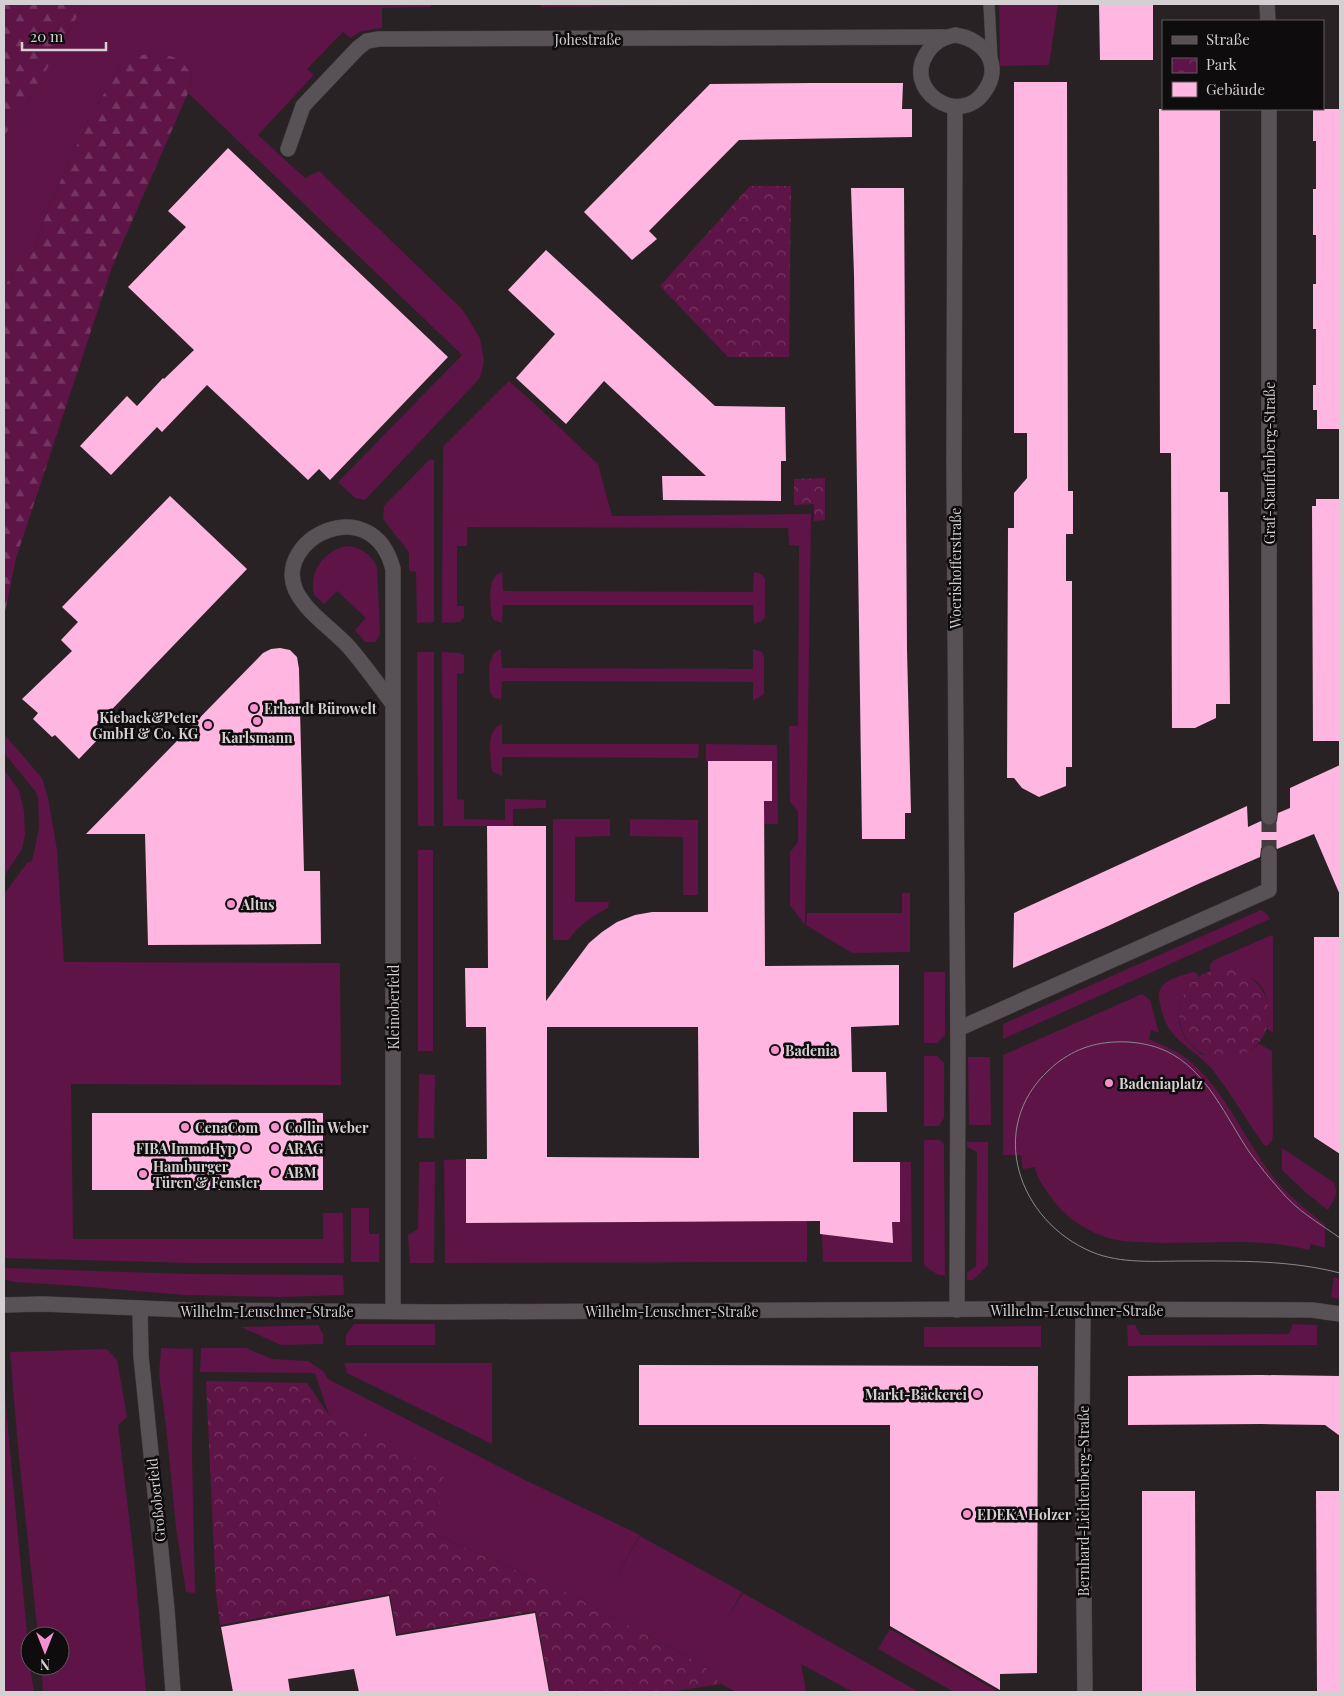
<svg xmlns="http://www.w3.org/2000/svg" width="1344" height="1696" font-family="'Playfair Display',serif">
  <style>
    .grass { fill: #5e1446 }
    .forest { fill: url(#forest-firs) }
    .park { fill: url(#park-crowns) }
    .building { fill: #ffb6e0; fill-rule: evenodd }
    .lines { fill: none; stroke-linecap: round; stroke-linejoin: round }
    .minor-tunnel { stroke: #423c3f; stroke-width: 15; stroke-dasharray: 15 8; stroke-linecap: butt }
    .service-casing { stroke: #443e41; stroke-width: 12 }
    .minor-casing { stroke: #443e41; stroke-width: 16 }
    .tertiary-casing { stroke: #443e41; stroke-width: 16 }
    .service { stroke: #585155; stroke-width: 11 }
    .minor { stroke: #585155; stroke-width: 15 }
    .tertiary { stroke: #585155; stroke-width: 15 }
    .tram { stroke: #8d888a; stroke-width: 1 }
    .poi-dot { fill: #f790ce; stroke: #0f0c0e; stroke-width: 2 }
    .labels { text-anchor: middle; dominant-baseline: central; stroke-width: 5; stroke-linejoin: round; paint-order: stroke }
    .street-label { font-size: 14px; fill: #d4d0d2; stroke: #0f0c0e }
    .poi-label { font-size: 14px; font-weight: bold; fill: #d4d0d2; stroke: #0f0c0e; text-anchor: start }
  </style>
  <defs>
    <pattern id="forest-firs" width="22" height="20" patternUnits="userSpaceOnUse" patternTransform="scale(1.25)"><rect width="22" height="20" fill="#5e1446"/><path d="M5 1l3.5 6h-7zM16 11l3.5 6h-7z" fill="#743560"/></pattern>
    <pattern id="park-crowns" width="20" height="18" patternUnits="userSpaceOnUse" patternTransform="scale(1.25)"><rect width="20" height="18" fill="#5e1446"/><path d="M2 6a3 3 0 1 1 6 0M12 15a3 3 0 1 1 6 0" fill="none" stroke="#743560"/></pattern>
  </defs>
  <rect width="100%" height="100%" fill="#282225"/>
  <!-- grass -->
  <g class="grass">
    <polygon points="87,4 431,4 431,7 382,8 382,28 362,31 350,38 343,32 307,69 314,75 258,135 305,178 319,171 462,309 480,338 484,362 480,378 365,500 355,498 338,482 462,355 188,93 192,75 120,62 117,73 90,116 47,211 34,250 19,265 4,287 4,136 25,107 82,8"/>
    <polygon points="541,4 859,4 541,7"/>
    <polygon points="999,4 1058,4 1049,65 1000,66"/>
    <polygon points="509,381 536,405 598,464 612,516 811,514 805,925 790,905 790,852 798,842 798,811 790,802 789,726 798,726 799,546 789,545 788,528 467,527 467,546 457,546 457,606 464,606 464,617 460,622 442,623 443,447"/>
    <polygon points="430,459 434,460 434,622 417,623 416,572 409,571 409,552 383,519 384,506"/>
    <path d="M346 546C361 547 371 554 377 567L380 634 376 642H365L355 630 366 618 337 591 324 604 314 595C309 572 323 551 346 546Z"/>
    <path d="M502 572 503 591 753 592 754 572C760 573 762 574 765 579V617L762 621 754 624 753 605H503L502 623 494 620 491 615C491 601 486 577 502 572Z"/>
    <path d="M501 649 502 668 753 669V649L762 652 764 656V694L753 701V682L502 681 501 700 493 697 490 692C490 678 485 654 501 649Z"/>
    <polygon points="417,652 434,652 434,826 418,826"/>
    <polygon points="442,652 459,653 464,655 464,673 457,674 457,799 464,800 464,819 505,820 505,799 546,800 546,808 513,809 513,826 443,826"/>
    <path d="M502 724V744H699L698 758 502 757V776L493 772 491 767C491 753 485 730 502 724Z"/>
    <polygon points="4,734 42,778 48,798 57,850 64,962 340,963 341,1085 71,1084 73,1239 323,1239 323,1213 343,1213 344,1263 193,1263 4,1258 4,894 27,863 32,861 39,828 38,797 36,792 4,753"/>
    <polygon points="706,744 777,745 778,824 741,824 708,801 772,801 772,761 706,761"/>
    <polygon points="4,770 19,790 24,811 25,835 22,849 4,876"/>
    <path d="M553 819H610V836L575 837V902H609L608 908C592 916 579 925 568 940H553Z"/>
    <polygon points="630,819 698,820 698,895 683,895 683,837 630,836"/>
    <rect x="418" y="850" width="15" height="201"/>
    <polygon points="902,893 910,893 910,952 852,953 806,925 807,913 902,913"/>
    <polygon points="1261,910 1266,913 1270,919 1003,1039 1003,1024"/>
    <path d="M1272 935 1273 938V1033L1267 1029C1271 1013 1269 988 1253 979 1247 977 1239 976 1234 974 1225 972 1219 969 1211 971 1208 967 1211 963 1214 960Z"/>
    <polygon points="924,972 945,972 945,1035 937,1043 924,1043"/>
    <path d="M1193 972 1197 973 1198 977C1171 999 1172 1036 1203 1055L1252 1050 1259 1044 1272 1051 1273 1135 1272 1141 1267 1146 1264 1145C1246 1120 1231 1093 1212 1069 1198 1053 1175 1042 1166 1023 1163 1016 1158 1000 1159 993 1162 979 1181 976 1193 972Z"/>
    <path d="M1142 994 1150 1000 1159 1033 1151 1030 1149 1039C1162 1045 1175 1050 1186 1058 1225 1088 1244 1140 1274 1178 1288 1196 1307 1210 1325 1225V1248L1311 1244 1309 1250C1263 1238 1213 1243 1165 1243 1148 1242 1129 1243 1112 1239 1088 1232 1068 1220 1053 1200 1046 1190 1037 1180 1035 1167L1023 1169 1021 1155H1003V1055Z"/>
    <polygon points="924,1056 937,1056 944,1063 944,1118 939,1126 924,1126"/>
    <polygon points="968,1057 990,1057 991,1125 969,1125"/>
    <polygon points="419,1074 435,1075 434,1138 418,1138"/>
    <polygon points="924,1140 939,1140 944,1144 945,1275 938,1275 924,1265"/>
    <polygon points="967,1142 988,1142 988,1265 973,1280 967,1280 967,1273 976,1266 977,1152 967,1147"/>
    <path d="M1282 1148 1333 1182C1340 1192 1334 1200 1328 1210L1305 1192 1282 1170Z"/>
    <polygon points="466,1159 466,1223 807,1221 807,1262 445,1263 444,1160"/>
    <polygon points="419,1162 435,1162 434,1263 410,1263 408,1235 418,1229"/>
    <polygon points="900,1162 911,1162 912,1262 823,1262 822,1234 892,1243 892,1222 900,1222"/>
    <polygon points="351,1208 369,1208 369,1234 379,1234 379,1262 351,1262"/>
    <polygon points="5,1268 189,1274 343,1275 344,1295 282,1297 184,1295 79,1286 14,1282 4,1279"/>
    <polygon points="1334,1277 1340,1279 1340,1299 1331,1297"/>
    <polygon points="354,1324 435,1324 435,1345 346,1345 346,1335"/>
    <polygon points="1293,1324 1317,1325 1317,1345 1128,1346 1127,1325 1135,1325 1140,1335 1289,1334"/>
    <polygon points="318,1325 323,1334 323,1344 281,1345 241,1327"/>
    <polygon points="1041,1326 1041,1347 924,1347 924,1327"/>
    <polygon points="161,1348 193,1349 192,1455 195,1593 186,1592 176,1527 166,1426 159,1374"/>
    <polygon points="201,1348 246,1348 272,1359 308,1361 323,1371 328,1379 523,1479 640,1535 610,1588 640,1536 742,1592 727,1619 743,1593 919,1692 853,1692 801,1664 806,1692 736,1692 721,1684 703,1665 570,1594 436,1535 398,1450 329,1415 315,1373 200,1372"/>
    <polygon points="107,1349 117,1360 127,1417 118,1425 134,1559 146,1692 43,1692 41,1666 60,1666 60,1636 38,1636 18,1447 10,1352"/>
    <polygon points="344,1363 492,1363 492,1444 347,1373"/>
    <polygon points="4,1385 30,1666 34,1692 4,1692"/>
    <polygon points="890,1629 995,1690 995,1692 954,1692 878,1649"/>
  </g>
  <!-- forest -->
  <g class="forest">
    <polygon points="4,4 87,4 82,8 25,107 4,136"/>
    <path d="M153 52C175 57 179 56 192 75L188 93 112 267 16 558 4 617V287L19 265 34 250 47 211 90 116 117 73 120 62Z"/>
  </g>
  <!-- park -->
  <g class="park">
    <polygon points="750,186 791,186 789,357 728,357 660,286"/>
    <polygon points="825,478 825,520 814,521 814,504 794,505 794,479"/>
    <circle cx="1224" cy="1014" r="45"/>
    <polygon points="206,1381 307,1383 329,1415 444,1472 436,1535 570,1594 703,1665 721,1684 669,1692 550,1692 536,1611 397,1634 390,1594 220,1625 216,1594"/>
  </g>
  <!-- building -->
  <g class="building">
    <polygon points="1099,4 1153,4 1153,60 1100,60"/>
    <polygon points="1014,82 1067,82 1068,491 1073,491 1073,534 1066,534 1066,581 1072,581 1072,767 1066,767 1066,786 1039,797 1022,788 1014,778 1007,778 1008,528 1014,528 1014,493 1027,478 1027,433 1014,433"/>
    <polygon points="812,83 903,83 902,109 912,109 912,137 739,140 649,231 657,239 632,260 584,212 710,84"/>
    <polygon points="1159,109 1220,109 1220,492 1228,492 1230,704 1216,704 1216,718 1195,728 1172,728 1171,453 1160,453"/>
    <polygon points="1313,109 1340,109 1340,429 1317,429 1317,410 1313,410 1313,385 1316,385 1316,329 1313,329 1313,284 1316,284 1316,235 1313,235 1313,189 1316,189 1316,141 1313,141"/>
    <polygon points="228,148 448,357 330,480 319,469 308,480 207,385 162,432 157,427 111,475 80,446 127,396 137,406 163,378 164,379 194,350 128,287 186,227 168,211"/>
    <polygon points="851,188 904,188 907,649 911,813 905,813 905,839 862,839 854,274"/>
    <polygon points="546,250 715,406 785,407 786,461 781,461 781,501 663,500 662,476 706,476 604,381 566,424 516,378 555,334 508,290"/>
    <polygon points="170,496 247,569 95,727 103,734 79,759 55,735 52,737 33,719 38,713 22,699 72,651 61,640 78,622 62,607"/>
    <polygon points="1316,499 1340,499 1340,741 1313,741 1312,506 1316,506"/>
    <polygon points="280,648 290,650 297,657 299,669 304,871 320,871 321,944 148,945 145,834 86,834 263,653 271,649"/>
    <path d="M708 761H772V801H764L765 966 899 965V1025L851 1027 852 1072H886L887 1112H853V1162H900V1222H892L893 1243 820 1234V1221L466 1223V1159H487L486 1027H466L465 968H488L487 826H546V1001L589 943 602 932 617 922 635 915 652 912H708ZM547 1027H698L699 1158 547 1157Z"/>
    <polygon points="1340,765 1340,895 1314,834 1277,849 1274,845 1269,844 1261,848 1260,857 1198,884 1108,926 1013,968 1014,913 1247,806 1248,827 1261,821 1265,825 1273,825 1277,821 1278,813 1290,808 1290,788"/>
    <polygon points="1314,937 1340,937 1340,1154 1314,1137"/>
    <rect x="92" y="1113" width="231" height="77"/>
    <polygon points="639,1365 1038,1366 1037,1673 1000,1674 1000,1690 890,1626 890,1425 639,1425"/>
    <polygon points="1261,1375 1340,1376 1340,1436 1325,1425 1261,1424 1128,1425 1128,1376"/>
    <polygon points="1142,1491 1195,1491 1196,1692 1142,1692"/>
    <polygon points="1316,1491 1340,1491 1340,1692 1317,1692"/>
    <polygon points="389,1596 396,1636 535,1613 549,1692 359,1692 354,1669 288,1679 290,1692 233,1692 221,1627"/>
  </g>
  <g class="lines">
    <!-- minor-tunnel -->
    <polyline class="minor-tunnel" points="1269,817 1269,853"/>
    <defs>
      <polyline id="service" points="989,4 992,61"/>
      <g id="minor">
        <polyline points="1267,4 1268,21"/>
        <path d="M955 35C984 39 1004 65 984 92 959 128 902 90 927 53 934 42 942 38 955 35Z"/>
        <polyline points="955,107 954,464 958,1050 957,1310"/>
        <polyline points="1269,109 1269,817"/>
        <polyline points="288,149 303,106 358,48 367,41 379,39 944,37"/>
        <path d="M393 704C378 685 364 664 348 646 331 628 307 613 296 591 272 539 372 489 393 569V1311"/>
        <polyline points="958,1029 1269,890 1269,853"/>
        <polyline points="140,1308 141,1356 167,1610 173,1692"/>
        <polyline points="1083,1309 1082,1420 1085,1692"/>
      </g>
      <polyline id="tertiary" points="4,1305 43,1304 187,1310 439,1312 994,1309 1312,1310 1340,1314"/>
    </defs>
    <!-- service casing -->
    <use href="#service" class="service-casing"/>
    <!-- minor casing -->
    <use href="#minor" class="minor-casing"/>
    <!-- tertiary casing -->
    <use href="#tertiary" class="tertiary-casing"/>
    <!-- service -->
    <use href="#service" class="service"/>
    <!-- minor -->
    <use href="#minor" class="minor"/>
    <!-- tertiary -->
    <use href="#tertiary" class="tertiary"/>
    <!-- tram -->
    <path class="tram" d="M1340 1238C1319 1223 1296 1210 1280 1190 1269 1178 1259 1165 1250 1153 1226 1118 1207 1070 1166 1051 1151 1044 1132 1041 1115 1042 1090 1043 1068 1052 1049 1070 986 1128 1018 1221 1092 1252 1121 1264 1155 1261 1186 1261 1238 1261 1290 1260 1340 1273"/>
  </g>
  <!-- markers -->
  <g class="poi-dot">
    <circle cx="254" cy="708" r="5"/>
    <circle cx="257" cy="721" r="5"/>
    <circle cx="208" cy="725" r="5"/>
    <circle cx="231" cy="904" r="5"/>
    <circle cx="775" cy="1050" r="5"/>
    <circle cx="1109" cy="1083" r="5"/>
    <circle cx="185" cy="1127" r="5"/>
    <circle cx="275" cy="1127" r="5"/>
    <circle cx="246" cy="1148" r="5"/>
    <circle cx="275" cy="1148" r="5"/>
    <circle cx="275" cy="1172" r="5"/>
    <circle cx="143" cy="1174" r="5"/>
    <circle cx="977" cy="1394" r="5"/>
    <circle cx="967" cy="1514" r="5"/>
  </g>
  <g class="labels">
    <!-- street labels -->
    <g class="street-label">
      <text x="588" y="39">Johestraße</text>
      <text transform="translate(1269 463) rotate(-90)">Graf-Stauffenberg-Straße</text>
      <text transform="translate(955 568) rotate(-90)">Woerishofferstraße</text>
      <text transform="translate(393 1007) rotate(-90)">Kleinoberfeld</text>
      <text x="1077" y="1310">Wilhelm-Leuschner-Straße</text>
      <text x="267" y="1311">Wilhelm-Leuschner-Straße</text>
      <text x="672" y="1311">Wilhelm-Leuschner-Straße</text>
      <text transform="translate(156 1500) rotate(-96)">Großoberfeld</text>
      <text transform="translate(1083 1501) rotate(-90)">Bernhard-Lichtenberg-Straße</text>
    </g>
    <!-- poi labels -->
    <g class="poi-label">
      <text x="264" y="708">Erhardt Bürowelt</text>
      <text x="198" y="717" text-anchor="end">Kieback&amp;Peter<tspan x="198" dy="16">GmbH &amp; Co. KG</tspan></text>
      <text x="257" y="737" text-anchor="middle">Karlsmann</text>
      <text x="241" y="904">Altus</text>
      <text x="785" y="1050">Badenia</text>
      <text x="1119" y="1083">Badeniaplatz</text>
      <text x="195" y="1127">CenaCom</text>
      <text x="285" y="1127">Collin Weber</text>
      <text x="236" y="1148" text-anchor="end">FIBA ImmoHyp</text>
      <text x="285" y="1148">ARAG</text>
      <text x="153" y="1166">Hamburger<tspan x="153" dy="16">Türen &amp; Fenster</tspan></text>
      <text x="285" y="1172">ABM</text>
      <text x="967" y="1394" text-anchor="end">Markt-Bäckerei</text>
      <text x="977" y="1514">EDEKA Holzer</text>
    </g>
  </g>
  <!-- border -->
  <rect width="1344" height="1696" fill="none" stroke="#d4d0d2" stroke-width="10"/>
  <!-- legend -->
  <rect x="1162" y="20" width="162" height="90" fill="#0f0c0e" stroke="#5e5a5c"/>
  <rect x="1172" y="36" width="25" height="8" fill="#585155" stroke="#5e5a5c"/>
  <text x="1206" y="45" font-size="15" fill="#d4d0d2">Straße</text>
  <rect x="1172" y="58" width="25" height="15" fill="url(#park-crowns)" stroke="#5e5a5c"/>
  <text x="1206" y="70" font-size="15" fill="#d4d0d2">Park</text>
  <rect x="1172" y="82" width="25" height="15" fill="#ffb6e0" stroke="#5e5a5c"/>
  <text x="1206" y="95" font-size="15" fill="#d4d0d2">Gebäude</text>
  <!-- north arrow -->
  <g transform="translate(45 1651) rotate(180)"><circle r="24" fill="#0f0c0e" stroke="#5e5a5c"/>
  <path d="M0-4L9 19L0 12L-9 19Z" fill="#f790ce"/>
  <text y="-8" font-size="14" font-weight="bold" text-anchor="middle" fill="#d4d0d2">N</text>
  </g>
  <!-- scale -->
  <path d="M22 42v8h84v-8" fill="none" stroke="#d4d0d2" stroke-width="2.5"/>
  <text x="30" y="42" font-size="15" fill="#d4d0d2" stroke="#0f0c0e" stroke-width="4" paint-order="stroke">20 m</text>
</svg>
